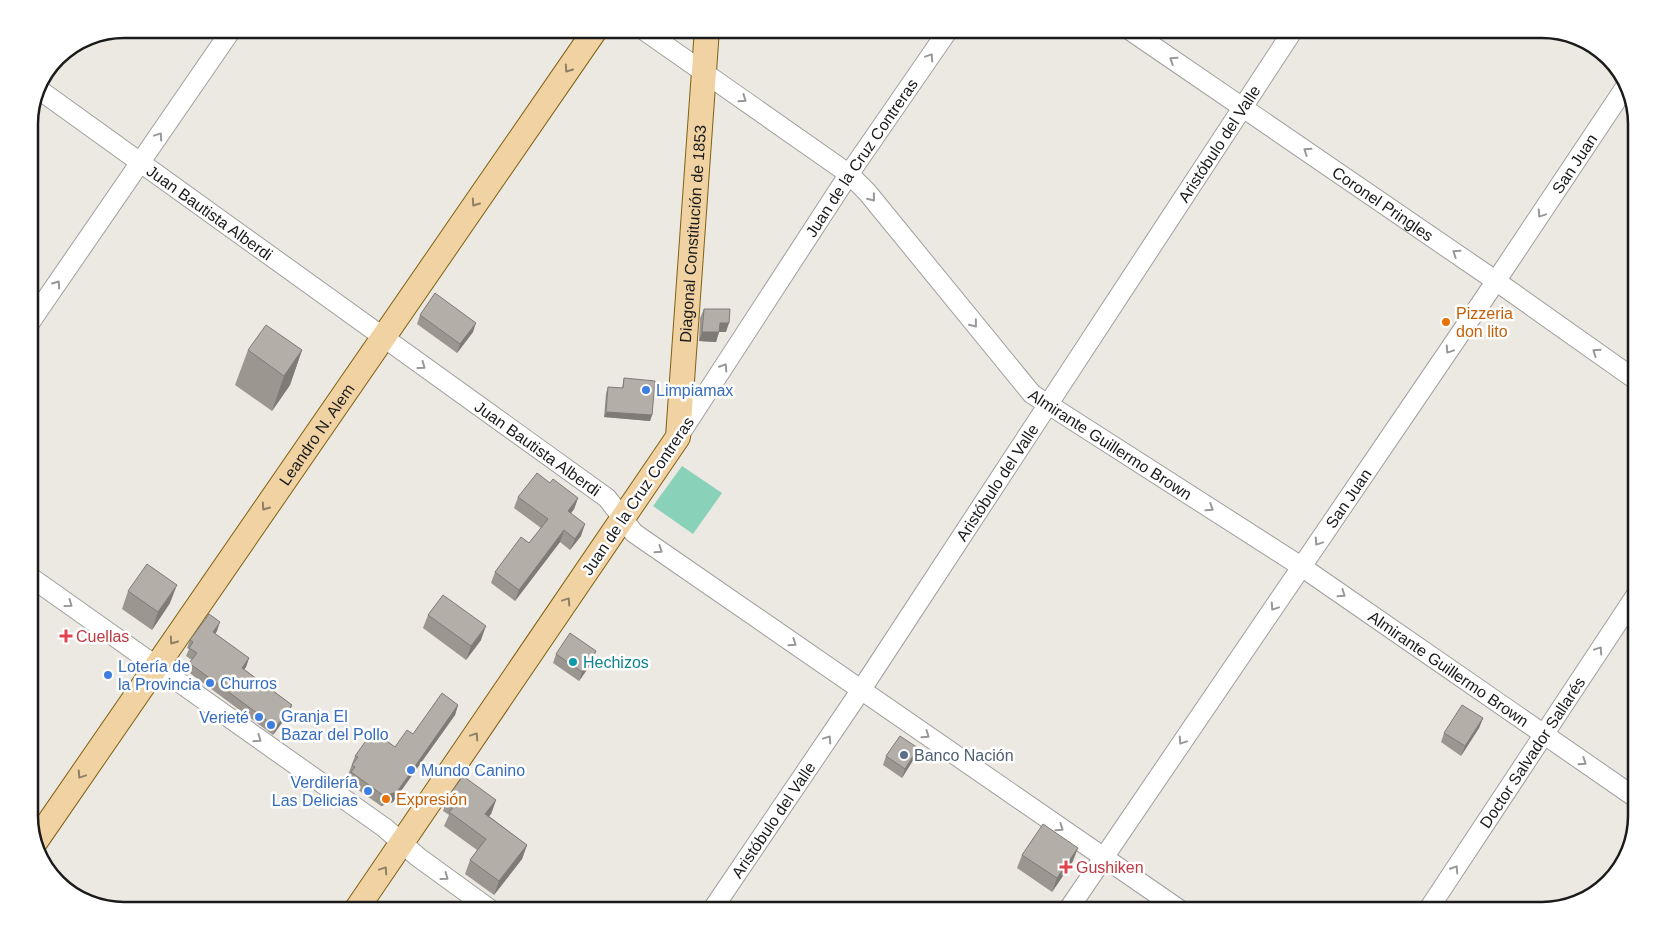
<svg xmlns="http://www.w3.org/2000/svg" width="1665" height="939" font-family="Helvetica,sans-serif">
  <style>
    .pitch { fill: #89d2b9 }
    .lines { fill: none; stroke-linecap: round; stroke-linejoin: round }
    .minor-casing { stroke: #9f9f9f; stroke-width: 21 }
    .major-casing { stroke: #816111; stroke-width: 26 }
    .minor { stroke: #fff; stroke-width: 19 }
    .major { stroke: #f0d2a3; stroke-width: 24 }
    .wall { fill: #9b9690 }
    .shaded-wall { fill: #7e7a76 }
    .building { fill: #b4aea8; stroke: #7e7a76 }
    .oneway { stroke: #989898 }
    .oneway2 { stroke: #908066 }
    .food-dot { fill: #e8710a; stroke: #fff; stroke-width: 2 }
    .shop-dot { fill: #3f7fe0; stroke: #fff; stroke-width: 2 }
    .health-dot { fill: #e0444e; stroke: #fff; stroke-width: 2 }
    .culture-dot { fill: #0f9aa8; stroke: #fff; stroke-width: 2 }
    .service-dot { fill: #5c6f8a; stroke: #fff; stroke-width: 2 }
    .labels { text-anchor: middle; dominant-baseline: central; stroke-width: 5; stroke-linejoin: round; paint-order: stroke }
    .street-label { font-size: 16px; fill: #1b1b1b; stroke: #fff }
    .food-label { font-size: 16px; fill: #c56008; stroke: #fff; text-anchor: start }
    .shop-label { font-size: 16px; fill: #366cbe; stroke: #fff; text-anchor: start }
    .health-label { font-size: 16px; fill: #be3a42; stroke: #fff; text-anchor: start }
    .culture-label { font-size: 16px; fill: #0d838f; stroke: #fff; text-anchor: start }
    .service-label { font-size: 16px; fill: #4e5e75; stroke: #fff; text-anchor: start }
    .rim { fill: none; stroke: #1b1b1b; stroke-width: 2.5 }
  </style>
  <rect width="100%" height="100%" fill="#ece9e2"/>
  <!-- pitch -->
  <polygon class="pitch" points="682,466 722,493 693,534 653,506"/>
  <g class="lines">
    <defs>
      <g id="minor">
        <path id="s1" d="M642 29 849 174 867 192 1032 394 1302 567 1636 798"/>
        <path id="s2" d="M1128 29 1496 281 1636 380"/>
        <path id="s3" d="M41 91 607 498 634 533 1180 910"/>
        <polyline points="29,324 232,29"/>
        <path id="s4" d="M678 437 849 174 949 29"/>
        <polyline points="29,576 385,828 418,857 491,910"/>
        <path id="s5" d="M712 910 861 690 1294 29"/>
        <path id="s6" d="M1068 910 1496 281 1626 86"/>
        <path id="s7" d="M1428 910 1636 595"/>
      </g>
      <g id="major">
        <path id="s8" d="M36 841 596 29"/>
        <path id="s9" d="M356 910 678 437 707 29"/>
      </g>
    </defs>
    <!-- minor casing -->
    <use href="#minor" class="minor-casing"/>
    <!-- major casing -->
    <use href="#major" class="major-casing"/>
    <!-- minor -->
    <use href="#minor" class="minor"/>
    <!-- major -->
    <use href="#major" class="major"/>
  </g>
  <!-- wall -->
  <g class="wall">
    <polygon points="704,309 726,332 719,332 716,342 699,341 700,318"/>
    <polygon points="420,315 473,332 457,353 417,324"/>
    <polygon points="248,350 302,350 290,385 272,411 235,385"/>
    <polygon points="624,378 652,415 650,421 604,417 606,393 608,387 622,388"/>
    <polygon points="550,483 578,498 574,509 571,513 581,536 570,550 560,542 515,601 491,583 495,572 529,543 541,528 514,508 518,497"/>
    <polygon points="128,591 170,603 152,630 122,609"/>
    <polygon points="428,615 481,640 466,660 423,628"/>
    <polygon points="217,631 215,634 249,658 246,667 244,669 292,705 289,713 273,735 187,671 189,663 192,660 186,656 189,649 187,648 190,640"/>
    <polygon points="556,654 593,661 579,681 553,663"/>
    <polygon points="458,705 455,715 393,802 381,806 347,782 350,776 348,775 355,756 395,747 413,734"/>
    <polygon points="1483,718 1479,728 1461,756 1441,742 1444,733"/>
    <polygon points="918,748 915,757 902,778 883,765 886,756"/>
    <polygon points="448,797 496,800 491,814 489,816 527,845 522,859 494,895 465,874 470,860 477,850 444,826 449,815 443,811"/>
    <polygon points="1022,855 1073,861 1052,892 1017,868"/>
  </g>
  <!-- shaded-wall -->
  <g class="shaded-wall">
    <polygon points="476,323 473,332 457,353 460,344"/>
    <polygon points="720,323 729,323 726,332 716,332"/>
    <polygon points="702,332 719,332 716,342 699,341"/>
    <polygon points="302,350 290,385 272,411 284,376"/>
    <polygon points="606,412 652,415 650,421 604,417"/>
    <polygon points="578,498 574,509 564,523 568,511"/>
    <polygon points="585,524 581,536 570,550 575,539"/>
    <polygon points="564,530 560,542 515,601 519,590"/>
    <polygon points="177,585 170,603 152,630 158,612"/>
    <polygon points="220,622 217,631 210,641 213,632"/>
    <polygon points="486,626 481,640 466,660 471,646"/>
    <polygon points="596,651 593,661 579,681 582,672"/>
    <polygon points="249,658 246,667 239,676 242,668"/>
    <polygon points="292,705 289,713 273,735 276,727"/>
    <polygon points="458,705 455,715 393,802 381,806 384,796"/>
    <polygon points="1483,718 1479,728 1461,756 1465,746"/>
    <polygon points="918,748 915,757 902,778 905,769"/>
    <polygon points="496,800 491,814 480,828 485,814"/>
    <polygon points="527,845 522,859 494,895 499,881"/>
    <polygon points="1078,848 1073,861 1052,892 1057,878"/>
  </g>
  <!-- building -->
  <g class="building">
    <polygon points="435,293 476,323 460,344 420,315"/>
    <polygon points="704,309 730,309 729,323 720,323 719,332 702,332"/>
    <polygon points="266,325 302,350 284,376 248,350"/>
    <polygon points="624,378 655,381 652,415 606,412 608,387 623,388"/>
    <polygon points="537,473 550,483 553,479 578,498 568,511 585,524 575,539 564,530 519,590 495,572 521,537 529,543 548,519 518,497"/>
    <polygon points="147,564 177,585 158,612 128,591"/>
    <polygon points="443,595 486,626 471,646 428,615"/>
    <polygon points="209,614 220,622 213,632 249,658 242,668 292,705 276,727 189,663 197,653 189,648 193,642 190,640"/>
    <polygon points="570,633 596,651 582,672 556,654"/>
    <polygon points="442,693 458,705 397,792 384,796 351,772 355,767 352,765 358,757 355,756 373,731 395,747 407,730 413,734"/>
    <polygon points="1462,705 1483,718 1465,746 1444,733"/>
    <polygon points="900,736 918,748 905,769 886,756"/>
    <polygon points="463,776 496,800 485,814 527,845 499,881 470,860 486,839 449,812 457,803 448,797"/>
    <polygon points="1043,824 1078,848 1057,878 1022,855"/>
  </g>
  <!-- one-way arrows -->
  <defs><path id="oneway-chevron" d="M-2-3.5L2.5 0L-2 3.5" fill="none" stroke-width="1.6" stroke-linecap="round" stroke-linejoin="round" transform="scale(1.25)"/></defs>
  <g class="oneway">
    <use href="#oneway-chevron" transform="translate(930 57) rotate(-56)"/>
    <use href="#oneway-chevron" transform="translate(1173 60) rotate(-146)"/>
    <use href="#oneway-chevron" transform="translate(743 99) rotate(35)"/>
    <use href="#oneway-chevron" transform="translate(159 136) rotate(-56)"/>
    <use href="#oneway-chevron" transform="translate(1307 151) rotate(-146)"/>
    <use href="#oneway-chevron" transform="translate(872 198) rotate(51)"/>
    <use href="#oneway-chevron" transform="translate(1541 214) rotate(124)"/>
    <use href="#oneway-chevron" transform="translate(1456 253) rotate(-146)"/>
    <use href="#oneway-chevron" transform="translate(57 284) rotate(-55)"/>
    <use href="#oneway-chevron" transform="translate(974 324) rotate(51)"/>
    <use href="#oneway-chevron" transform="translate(1449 350) rotate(124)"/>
    <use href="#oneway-chevron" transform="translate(1596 352) rotate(-145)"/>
    <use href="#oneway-chevron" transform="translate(422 366) rotate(36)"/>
    <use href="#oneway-chevron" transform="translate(724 367) rotate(-57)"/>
    <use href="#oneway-chevron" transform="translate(1210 508) rotate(33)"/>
    <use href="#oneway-chevron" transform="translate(1318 542) rotate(124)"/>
    <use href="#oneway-chevron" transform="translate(659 550) rotate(35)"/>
    <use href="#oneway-chevron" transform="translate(1342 594) rotate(35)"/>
    <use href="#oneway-chevron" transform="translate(69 604) rotate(36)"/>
    <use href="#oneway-chevron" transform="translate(1274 607) rotate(124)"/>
    <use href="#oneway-chevron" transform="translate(793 643) rotate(35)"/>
    <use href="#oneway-chevron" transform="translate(1599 650) rotate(-56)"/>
    <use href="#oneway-chevron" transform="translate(926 735) rotate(35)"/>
    <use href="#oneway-chevron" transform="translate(258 739) rotate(35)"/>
    <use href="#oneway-chevron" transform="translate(828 739) rotate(-56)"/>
    <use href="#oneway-chevron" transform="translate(1182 741) rotate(124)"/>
    <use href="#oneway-chevron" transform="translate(1583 762) rotate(34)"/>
    <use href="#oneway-chevron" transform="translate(1060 828) rotate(35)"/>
    <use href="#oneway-chevron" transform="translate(1455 869) rotate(-57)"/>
    <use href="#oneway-chevron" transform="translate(445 877) rotate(36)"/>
  </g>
  <g class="oneway2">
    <use href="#oneway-chevron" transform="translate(568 69) rotate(125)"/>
    <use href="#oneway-chevron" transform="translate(475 203) rotate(125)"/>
    <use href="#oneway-chevron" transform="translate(265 507) rotate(125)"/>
    <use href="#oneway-chevron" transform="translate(567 601) rotate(-56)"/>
    <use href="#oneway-chevron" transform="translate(173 641) rotate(125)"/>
    <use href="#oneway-chevron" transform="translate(475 736) rotate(-56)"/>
    <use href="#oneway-chevron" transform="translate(81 775) rotate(124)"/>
    <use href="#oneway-chevron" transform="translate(384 870) rotate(-56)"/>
  </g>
  <!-- markers -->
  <g class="food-dot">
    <circle cx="1446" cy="322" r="5"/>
    <circle cx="386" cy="799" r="5"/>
  </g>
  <g class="shop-dot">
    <circle cx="646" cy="390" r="5"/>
    <circle cx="108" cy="675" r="5"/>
    <circle cx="210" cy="683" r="5"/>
    <circle cx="259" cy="717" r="5"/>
    <circle cx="271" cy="725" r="5"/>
    <circle cx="411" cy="770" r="5"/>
    <circle cx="368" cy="791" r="5"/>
  </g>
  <g class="health-dot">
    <path d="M63.5 628.5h5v5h5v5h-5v5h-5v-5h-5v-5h5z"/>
    <path d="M1063.5 859.5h5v5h5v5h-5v5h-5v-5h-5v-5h5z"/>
  </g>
  <circle class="culture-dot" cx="573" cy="662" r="5"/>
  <circle class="service-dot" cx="904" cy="755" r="5"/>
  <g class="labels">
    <!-- street labels -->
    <g class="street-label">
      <text stroke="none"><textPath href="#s5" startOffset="919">Aristóbulo del Valle</textPath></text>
      <text stroke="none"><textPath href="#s4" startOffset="334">Juan de la Cruz Contreras</textPath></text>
      <text stroke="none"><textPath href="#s6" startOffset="902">San Juan</textPath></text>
      <text stroke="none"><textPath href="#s2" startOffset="309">Coronel Pringles</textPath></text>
      <text stroke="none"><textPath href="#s3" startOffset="208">Juan Bautista Alberdi</textPath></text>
      <text stroke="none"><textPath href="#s9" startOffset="776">Diagonal Constitución de 1853</textPath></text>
      <text stroke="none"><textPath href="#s8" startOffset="494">Leandro N. Alem</textPath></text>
      <text stroke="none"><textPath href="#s1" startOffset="632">Almirante Guillermo Brown</textPath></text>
      <text stroke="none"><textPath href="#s3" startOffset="612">Juan Bautista Alberdi</textPath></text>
      <text stroke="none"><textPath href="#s5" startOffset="514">Aristóbulo del Valle</textPath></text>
      <text transform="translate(638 496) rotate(-56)">Juan de la Cruz Contreras</text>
      <text stroke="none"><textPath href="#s6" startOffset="498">San Juan</textPath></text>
      <text stroke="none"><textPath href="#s1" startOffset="1038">Almirante Guillermo Brown</textPath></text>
      <text stroke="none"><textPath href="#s7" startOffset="189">Doctor Salvador Sallarés</textPath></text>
      <text stroke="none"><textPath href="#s5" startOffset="109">Aristóbulo del Valle</textPath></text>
    </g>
    <!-- food labels -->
    <g class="food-label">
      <text x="1456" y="313">Pizzeria<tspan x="1456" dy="18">don lito</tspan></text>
      <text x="396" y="799">Expresión</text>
    </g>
    <!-- shop labels -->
    <g class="shop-label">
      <text x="656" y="390">Limpiamax</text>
      <text x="118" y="666">Lotería de<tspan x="118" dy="18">la Provincia</tspan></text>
      <text x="220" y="683">Churros</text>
      <text x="281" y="716">Granja El<tspan x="281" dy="18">Bazar del Pollo</tspan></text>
      <text x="249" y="717" text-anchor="end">Verieté</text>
      <text x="421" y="770">Mundo Canino</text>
      <text x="358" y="782" text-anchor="end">Verdilería<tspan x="358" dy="18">Las Delicias</tspan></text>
    </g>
    <!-- health labels -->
    <g class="health-label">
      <text x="76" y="636">Cuellas</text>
      <text x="1076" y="867">Gushiken</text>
    </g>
    <!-- culture labels -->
    <g class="culture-label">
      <text x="583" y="662">Hechizos</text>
    </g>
    <!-- service labels -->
    <g class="service-label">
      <text x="914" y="755">Banco Nación</text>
    </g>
  </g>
  <!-- crop -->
  <path d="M0 0H1665V939H0ZM124 38H1542A86 86 0 0 1 1628 124V816A86 86 0 0 1 1542 902H124A86 86 0 0 1 38 816V124A86 86 0 0 1 124 38Z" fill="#fff" fill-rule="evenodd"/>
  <path class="rim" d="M124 38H1542A86 86 0 0 1 1628 124V816A86 86 0 0 1 1542 902H124A86 86 0 0 1 38 816V124A86 86 0 0 1 124 38Z"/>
</svg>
